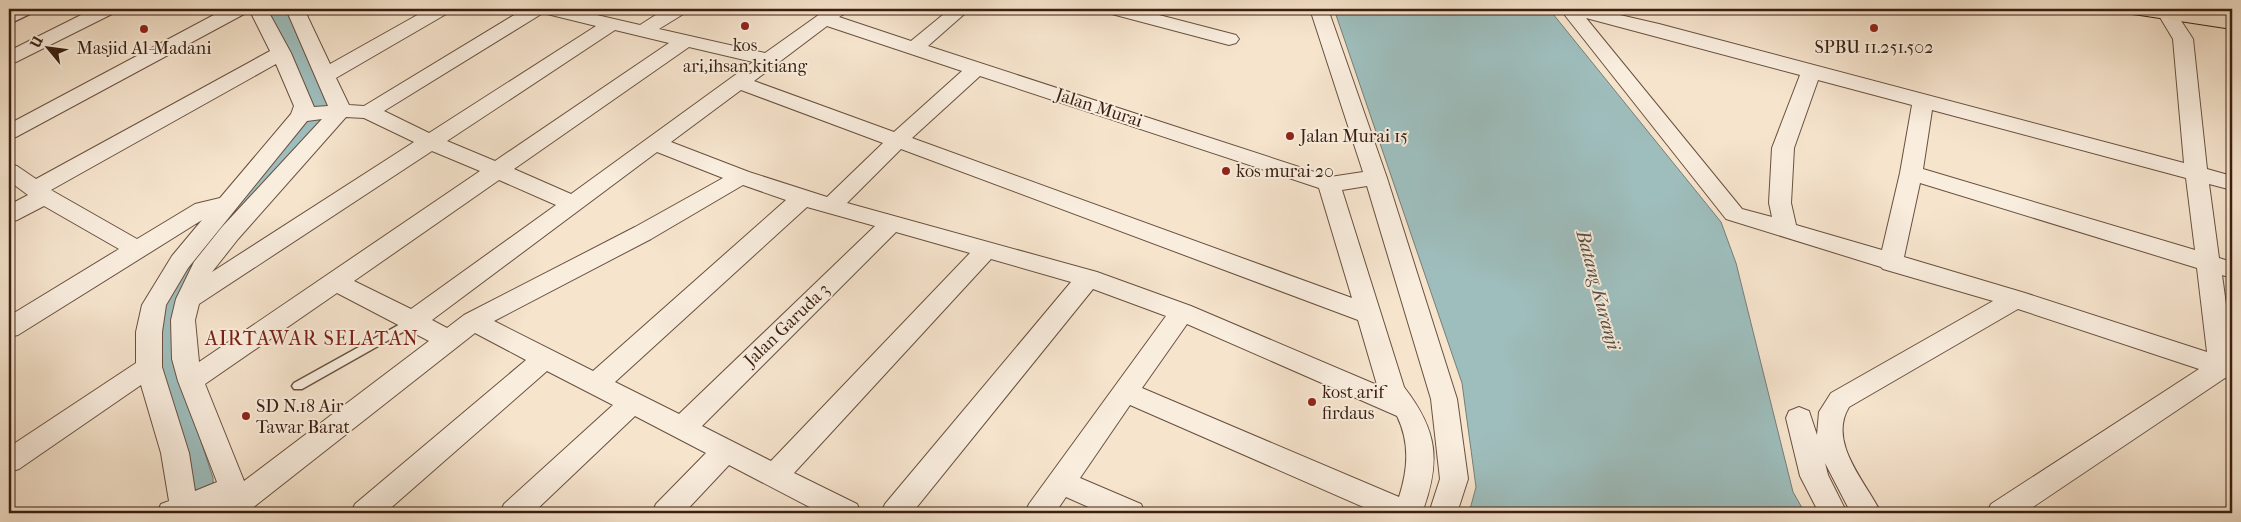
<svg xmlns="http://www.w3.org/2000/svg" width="2241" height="522" font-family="'IM FELL French Canon',serif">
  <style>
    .water { fill: #9ebebd; stroke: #767e78 }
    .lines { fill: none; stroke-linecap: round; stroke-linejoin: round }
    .service-casing { stroke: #69503f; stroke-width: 3 }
    .minor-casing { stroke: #69503f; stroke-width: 2 }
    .primary-casing { stroke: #3a1f10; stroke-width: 2 }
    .service { fill: #f9edde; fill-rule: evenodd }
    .minor { fill: #f9edde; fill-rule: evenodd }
    .primary { fill: #f6e4cd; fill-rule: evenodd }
    .poi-dot { fill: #8f2418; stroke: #f9edde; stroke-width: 2 }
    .labels { text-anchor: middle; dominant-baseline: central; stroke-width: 4; stroke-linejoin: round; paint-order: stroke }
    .poi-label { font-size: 18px; fill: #3a1f10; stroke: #f9edde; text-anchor: start }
    .street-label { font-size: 18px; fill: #3a1f10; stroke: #f9edde }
    .water-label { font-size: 19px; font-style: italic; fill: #584f44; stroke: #f9edde }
    .quarter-label { font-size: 20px; letter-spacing: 1px; fill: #7a1f14; stroke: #f9edde }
  </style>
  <rect width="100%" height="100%" fill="#f6e4cd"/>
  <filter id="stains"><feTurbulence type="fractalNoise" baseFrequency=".004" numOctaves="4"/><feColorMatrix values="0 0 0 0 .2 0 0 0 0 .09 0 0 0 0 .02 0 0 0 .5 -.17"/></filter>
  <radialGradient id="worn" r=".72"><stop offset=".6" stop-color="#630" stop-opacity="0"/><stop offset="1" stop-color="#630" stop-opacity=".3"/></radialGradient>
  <!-- water -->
  <g class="water">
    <polygon points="265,9 289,9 319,70 333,109 202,263 183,386 213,478 214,513 196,513 155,357 168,286 310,112"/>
    <polygon points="1334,9 1549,9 1721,222 1736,263 1793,492 1805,513 1469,513 1476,487 1462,383"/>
  </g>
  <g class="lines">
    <defs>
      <g id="service">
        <polygon points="29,9 40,9 9,24 9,18"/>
        <polygon points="413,317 417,318 419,321 417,324 302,389 294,389 292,386 294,383"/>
      </g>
      <g id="minor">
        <polygon points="93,9 116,9 114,13 16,62 9,64 9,51"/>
        <polygon points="225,9 248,9 246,13 16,137 9,138 9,124"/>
        <path d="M249 9H267L291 53 314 107 328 106 286 9H304L330 64 428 9H450L448 13 336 78 349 105 364 106 524 9H571L640 25 665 9H687L685 13 659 29 765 53 827 9H845L844 14 839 17 911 41 950 9H970L928 46 1330 177 1363 172 1310 9H1328L1387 178 1457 399 1468 479 1457 513H1429L1440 479 1431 399 1367 186 1342 190 1404 387C1438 431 1441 461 1422 513H1377L1130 405 1080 478 1141 504 1145 513H1102L1066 497 1055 513H1025L1029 504 1166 316 1093 289 912 513H881L885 504 1071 282 991 259 794 473 857 504 861 513H821L729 465 684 513H652L656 504 706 453 635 416 533 513H500L504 504 613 405 547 371 385 513H351L355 504 526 360 475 333 246 513H218V507L202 513H157L161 504 169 501 161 453 141 385 19 469 9 472V447L136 363V332L142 305 172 256 202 220 18 335 9 337V316L119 249 44 206 17 220 9 223V205L28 195 9 181V164L17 166 36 179 270 51ZM543 13 596 26 429 133 384 111ZM827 26 962 71 894 132 754 81ZM615 30 669 43 495 161 447 141ZM689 47 753 62 571 194 514 169ZM276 64 294 106 291 114 220 198 195 204 137 239 51 190ZM980 76 1319 188 1352 298 912 138ZM741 90 883 143 827 197 749 172 671 142ZM346 117 364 118 414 142 212 272 238 239ZM322 119 222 227 194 262 176 299 171 320 172 359 178 381 217 482 195 491 189 453 162 367V332L166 305 188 268 307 121ZM901 149 1358 320 1377 385 1191 306 1097 272 847 203ZM432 151 480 171 199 362 195 320 199 304ZM657 152 723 178 635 227 464 315 447 328 432 320ZM499 180 556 205 411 309 354 281ZM743 185 786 200 593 371 494 321 651 239ZM807 207 875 226 679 414 615 382ZM896 232 970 253 771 461 702 426ZM337 293 429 341 244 481 205 384ZM1187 324 1397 416C1410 443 1408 469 1399 497L1142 388Z"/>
        <polygon points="1106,9 1136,9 1236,35 1239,39 1236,43 1229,45 1108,13"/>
        <path d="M1560 9H1594L1659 24 2184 163 2173 39 2158 14 2160 10H2174L2193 39 2207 169 2232 176V190L2209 184 2219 258 2232 262V278L2222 275 2232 348V380L2225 378 2024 513H1987L1991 504 2199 369 2018 309 1849 407C1827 443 1867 483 1881 513H1851L1825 463 1828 475 1847 513H1819L1800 476 1786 418 1789 411 1799 407 1809 411 1817 435 1819 412 1831 393 1993 301 1883 269 1881 267 1726 219ZM1586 18 1800 75 1772 148 1769 203 1772 217 1742 209ZM1818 80 1912 105 1900 173 1882 250 1796 225 1791 203 1794 148ZM1932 110 2186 178 2195 250 1923 169ZM1920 183 2197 268 2207 352 2025 293 1904 257Z"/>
      </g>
      <polygon id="primary" points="2129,9 2184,9 2232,15 2232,29 2140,15 2132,14"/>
    </defs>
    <!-- service casing -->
    <use href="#service" class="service-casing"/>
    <!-- minor casing -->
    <use href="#minor" class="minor-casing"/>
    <!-- primary casing -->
    <use href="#primary" class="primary-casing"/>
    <!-- service -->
    <use href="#service" class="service"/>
    <!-- minor -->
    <use href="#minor" class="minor"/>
    <!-- primary -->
    <use href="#primary" class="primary"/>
  </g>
  <!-- markers -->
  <g class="poi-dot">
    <circle cx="745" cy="26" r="5"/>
    <circle cx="1874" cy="28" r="5"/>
    <circle cx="144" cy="29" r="5"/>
    <circle cx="1290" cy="136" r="5"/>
    <circle cx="1226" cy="171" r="5"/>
    <circle cx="1312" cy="402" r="5"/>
    <circle cx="246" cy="416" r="5"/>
  </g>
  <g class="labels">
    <!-- poi labels -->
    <g class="poi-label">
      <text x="745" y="45" text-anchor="middle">kos<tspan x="745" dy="21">ari,ihsan,kitiang</tspan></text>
      <text x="1874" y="47" text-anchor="middle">SPBU 11.251.502</text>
      <text x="144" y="48" text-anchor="middle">Masjid Al-Madani</text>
      <text x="1300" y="136">Jalan Murai 15</text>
      <text x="1236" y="171">kos murai 20</text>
      <text x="1322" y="392">kost arif<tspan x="1322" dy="21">firdaus</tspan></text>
      <text x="256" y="406">SD N.18 Air<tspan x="256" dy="21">Tawar Barat</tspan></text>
    </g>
    <!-- street labels -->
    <g class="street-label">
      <text transform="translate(1099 108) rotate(18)">Jalan Murai</text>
      <text transform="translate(787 325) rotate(-44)">Jalan Garuda 3</text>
    </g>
    <!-- water labels -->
    <g class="water-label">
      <text transform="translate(1598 290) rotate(75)">Batang Kuranji</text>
    </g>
    <!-- quarter labels -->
    <g class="quarter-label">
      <text x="312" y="338">AIRTAWAR SELATAN</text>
    </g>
  </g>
  <!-- margin -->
  <rect width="2241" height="522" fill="none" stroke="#f6e4cd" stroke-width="30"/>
  <rect x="10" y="10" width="2221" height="502" fill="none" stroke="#3a1f10" stroke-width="2.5"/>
  <rect x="15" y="15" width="2211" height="492" fill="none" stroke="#3a1f10"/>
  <!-- north arrow -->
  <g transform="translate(48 48) rotate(299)" stroke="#f9edde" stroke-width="4" paint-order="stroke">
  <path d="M0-4L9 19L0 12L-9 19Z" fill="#3a1f10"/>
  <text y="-8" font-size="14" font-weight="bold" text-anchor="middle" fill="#3a1f10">U</text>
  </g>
  <rect width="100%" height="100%" filter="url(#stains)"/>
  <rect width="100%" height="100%" fill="url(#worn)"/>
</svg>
